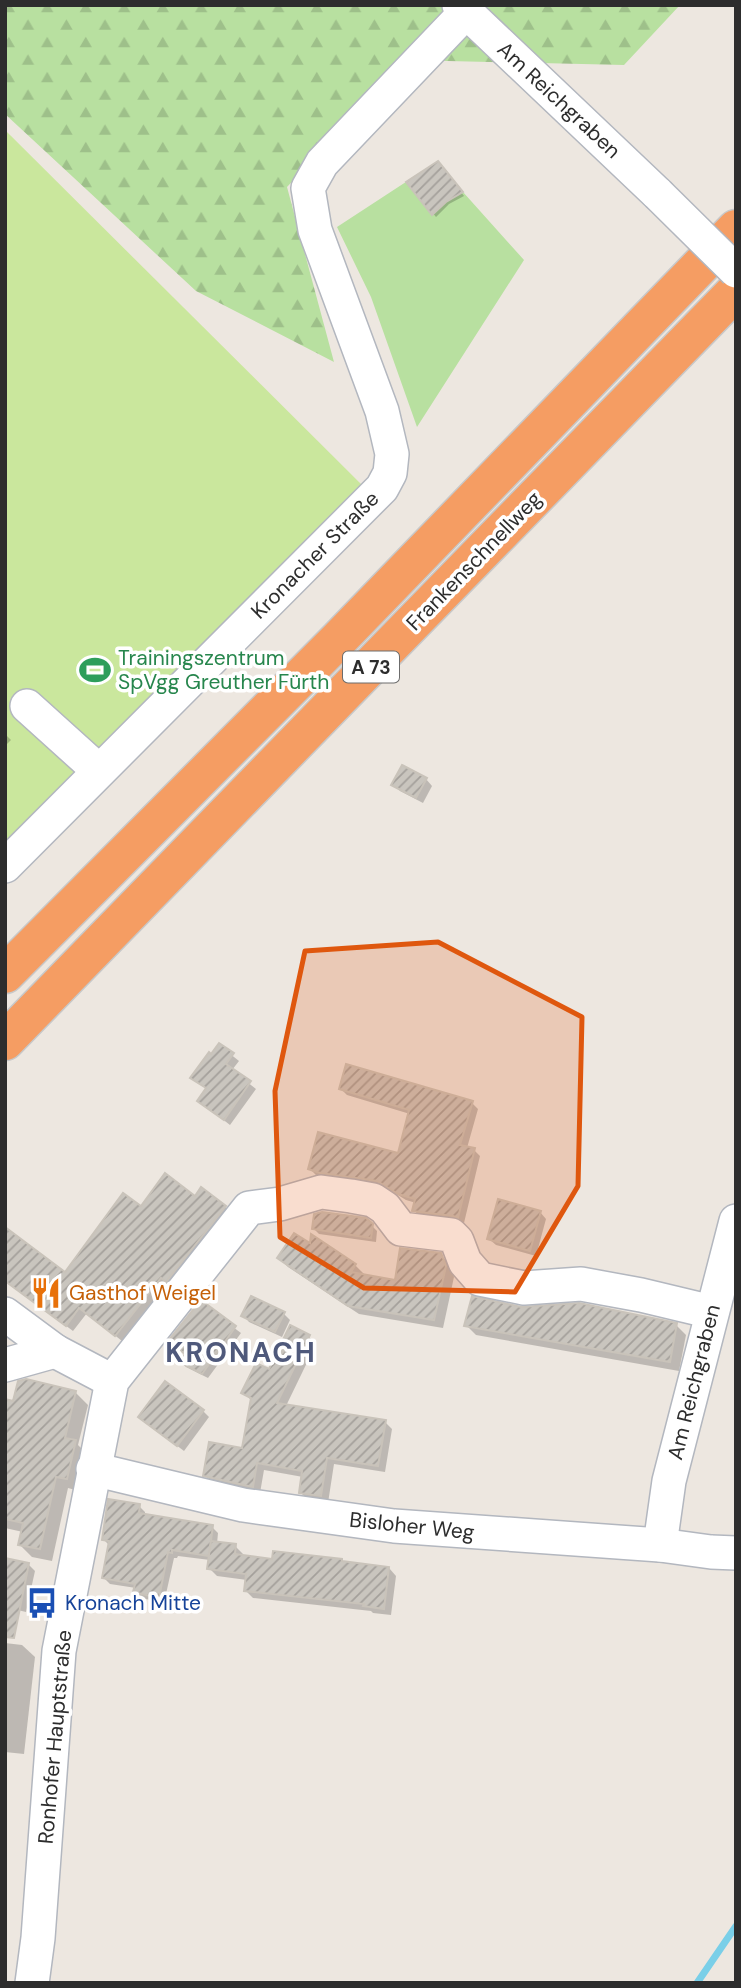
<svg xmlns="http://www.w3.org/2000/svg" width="741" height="1988" font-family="'DM Sans',sans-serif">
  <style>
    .grass { fill: #b8e0a0 }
    .forest { fill: url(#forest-firs) }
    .pitch { fill: #cae79d }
    .shadow { fill: #0003 }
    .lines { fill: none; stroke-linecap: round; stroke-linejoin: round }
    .stream { stroke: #7acfe8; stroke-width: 7 }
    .building { fill: url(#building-hatch); stroke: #c9c3ba; stroke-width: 2 }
    .minor-casing { stroke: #b3b7bf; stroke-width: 36 }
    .highway-casing { stroke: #c8c8c8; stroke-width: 41 }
    .minor { stroke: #fff; stroke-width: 33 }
    .highway { stroke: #f59d63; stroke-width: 38 }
    .minor-bridge-casing { stroke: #b3b7bf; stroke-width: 36; stroke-linecap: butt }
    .minor-bridge { stroke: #fff; stroke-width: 33 }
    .marked { fill: #df570e; fill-opacity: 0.2; stroke: #df570e; stroke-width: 5; stroke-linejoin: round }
    .labels { text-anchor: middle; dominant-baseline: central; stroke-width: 7; stroke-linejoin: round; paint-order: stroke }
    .shield { fill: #fff; stroke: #6c6c6c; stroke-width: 2 }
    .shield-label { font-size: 19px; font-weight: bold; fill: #2d2d2d }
    .street-label { font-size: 21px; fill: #2d2d2d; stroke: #fff }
    .leisure-label { font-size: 21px; fill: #27864d; stroke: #fff; text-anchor: start }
    .food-label { font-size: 21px; fill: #c56008; stroke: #fff; text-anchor: start }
    .transit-label { font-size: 21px; fill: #164399; stroke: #fff; text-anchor: start }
    .district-label { font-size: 28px; font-weight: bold; letter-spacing: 2px; fill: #4f597b; stroke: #fff }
  </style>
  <defs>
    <pattern id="forest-firs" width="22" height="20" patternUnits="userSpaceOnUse" patternTransform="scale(1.75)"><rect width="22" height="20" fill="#b8e0a0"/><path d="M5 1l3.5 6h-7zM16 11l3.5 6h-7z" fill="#9ec08a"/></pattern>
    <pattern id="building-hatch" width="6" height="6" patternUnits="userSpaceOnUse" patternTransform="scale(1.75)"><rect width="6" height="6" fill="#c9c5be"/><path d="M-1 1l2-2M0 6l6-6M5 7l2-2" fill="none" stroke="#a4a09b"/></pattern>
  </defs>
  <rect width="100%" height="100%" fill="#ede7e0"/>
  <!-- grass -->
  <polygon class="grass" points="438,161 463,192 524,260 417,427 371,297 337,227"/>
  <!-- forest -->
  <polygon class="forest" points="5,5 680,5 624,65 406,60 287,187 334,362 196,291 5,114"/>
  <!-- pitch -->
  <polygon class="pitch" points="5,130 366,489 5,852"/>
  <!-- shadow -->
  <g class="shadow">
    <polygon points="441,166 464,196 449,204 436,217 409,183"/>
    <polygon points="5,734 11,740 5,746"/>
    <polygon points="426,779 432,786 423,803 400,791 393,784"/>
    <polygon points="219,1045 239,1061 232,1070 256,1089 230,1125 199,1101 207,1089 199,1083"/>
    <polygon points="341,1089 472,1103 478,1109 467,1148 474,1150 480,1156 464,1223 420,1217 414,1210 416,1203 406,1200 385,1187 327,1179 316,1175 310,1169 399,1155 410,1114 347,1095"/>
    <polygon points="195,1198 225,1207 231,1213 122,1341 87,1313 73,1331 5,1280 66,1274 141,1209"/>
    <polygon points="540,1212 546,1219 536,1256 496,1245 489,1239"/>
    <polygon points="372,1226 377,1231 376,1242 319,1234 314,1229"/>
    <polygon points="440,1255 450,1264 454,1277 443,1328 359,1314 288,1267 279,1258 355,1265 364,1274 363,1276 396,1282"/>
    <polygon points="201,1303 241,1333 208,1378 186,1367 181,1362 186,1354"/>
    <polygon points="520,1309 676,1325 686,1335 679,1371 476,1335 466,1325"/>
    <polygon points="284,1314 290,1320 282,1337 249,1322 243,1315"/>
    <polygon points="309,1337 316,1344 286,1406 385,1422 392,1429 385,1472 334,1464 328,1503 308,1500 301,1493 303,1477 264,1470 260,1493 212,1482 205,1475 243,1450 251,1400 244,1393"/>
    <polygon points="75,1392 88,1405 78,1445 87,1454 79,1491 68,1488 52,1561 32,1557 20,1545 23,1532 5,1528 5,1401 31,1407"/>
    <polygon points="203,1411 209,1417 184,1451 147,1423"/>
    <polygon points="139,1506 145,1512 145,1516 212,1527 218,1533 217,1544 235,1546 243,1554 242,1557 273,1561 342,1560 344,1563 389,1568 396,1576 391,1615 373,1613 371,1611 253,1598 245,1590 247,1580 217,1576 209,1568 210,1560 178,1556 177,1558 174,1558 164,1603 141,1598 135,1591 136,1588 110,1584 104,1578 110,1546 103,1539"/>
    <polygon points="28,1564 35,1571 26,1612 5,1607"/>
    <polygon points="5,1643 22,1645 35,1657 24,1754 5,1752"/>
  </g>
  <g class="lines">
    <!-- stream -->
    <polyline class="stream" points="697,1983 736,1926"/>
  </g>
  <!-- building -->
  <g class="building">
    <polygon points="438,161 463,192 446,202 432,215 406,182"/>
    <polygon points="402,765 427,778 416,798 391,785"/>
    <polygon points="219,1043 234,1053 226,1064 251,1081 224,1120 197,1101 206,1088 190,1078 209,1052 211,1054"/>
    <polygon points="346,1064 473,1101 460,1145 475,1148 458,1218 453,1216 412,1211 415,1199 398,1194 377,1181 320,1173 308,1169 318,1132 398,1153 409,1110 339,1089"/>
    <polygon points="165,1173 195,1196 201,1187 226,1206 166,1282 161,1278 115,1336 79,1308 66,1326 5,1281 5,1227 65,1272 123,1193 141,1206"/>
    <polygon points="498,1199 541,1211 530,1251 487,1239"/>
    <polygon points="322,1212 366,1218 373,1224 371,1238 312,1229 314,1214"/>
    <polygon points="294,1233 310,1243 311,1234 356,1264 351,1272 395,1280 400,1248 441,1253 446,1266 434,1320 348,1306 277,1258"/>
    <polygon points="251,1296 285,1312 275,1332 241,1316"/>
    <polygon points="472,1296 521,1307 579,1303 677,1323 670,1362 464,1326"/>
    <polygon points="201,1300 236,1326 202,1374 179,1362 185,1354 168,1341"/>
    <polygon points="290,1325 310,1335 277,1403 386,1420 378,1466 327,1458 321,1496 299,1493 302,1471 257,1463 253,1487 203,1476 209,1442 242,1448 251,1398 241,1393 256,1363 269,1369"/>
    <polygon points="26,1379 76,1391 65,1438 76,1440 67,1479 56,1477 40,1549 18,1545 23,1523 5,1519 5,1399 13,1401 18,1381"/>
    <polygon points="165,1381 204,1410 177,1446 138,1417"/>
    <polygon points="108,1499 140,1504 139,1513 213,1525 209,1556 172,1550 172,1553 168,1552 159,1598 133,1592 135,1584 102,1578 109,1541 102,1540"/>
    <polygon points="211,1541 236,1544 235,1554 272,1559 273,1551 342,1559 342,1561 389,1567 384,1609 363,1606 364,1604 244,1591 246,1574 207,1569"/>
    <polygon points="5,1558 29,1563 14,1638 5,1637"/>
  </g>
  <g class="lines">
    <defs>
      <g id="minor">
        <polyline points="459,5 658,194"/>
        <polyline points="27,706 99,771"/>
        <polyline points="5,866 382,488 390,473 392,454 382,411 315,230 308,188 322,163 466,12"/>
        <polyline points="5,1314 55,1351 112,1381"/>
        <polyline points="5,1365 55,1351"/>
        <polyline points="93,1469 243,1505 394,1526 660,1545 711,1552 736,1553"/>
        <polyline points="660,1545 669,1481 736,1221"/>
        <polyline points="32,1983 38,1938 59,1651 112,1381 249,1208 280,1204 321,1192 351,1196 373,1200 385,1208 401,1229 451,1235 457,1241 465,1262 480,1279 524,1288 581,1284 641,1295 712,1312"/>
      </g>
      <g id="highway">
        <polyline points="5,974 339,639 736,229"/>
        <polyline points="5,1041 736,291"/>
      </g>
    </defs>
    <!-- minor casing -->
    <use href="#minor" class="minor-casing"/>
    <!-- highway casing -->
    <use href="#highway" class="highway-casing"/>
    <!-- minor -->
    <use href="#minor" class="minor"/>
    <!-- highway -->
    <use href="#highway" class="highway"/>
    <defs>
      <polyline id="minor-bridge" points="658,194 736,271"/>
    </defs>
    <!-- minor-bridge casing -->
    <use href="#minor-bridge" class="minor-bridge-casing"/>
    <!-- minor-bridge -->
    <use href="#minor-bridge" class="minor-bridge"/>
  </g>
  <!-- marked area -->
  <path class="marked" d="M438 942 582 1017 578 1186 515 1292 364 1288 280 1237 275 1091 305 951Z"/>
  <!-- icons -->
  <defs>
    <symbol id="stadium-bare" viewBox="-9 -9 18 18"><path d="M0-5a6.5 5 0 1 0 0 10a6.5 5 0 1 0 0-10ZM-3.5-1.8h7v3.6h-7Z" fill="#2e9e5b" stroke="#fff" stroke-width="2.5" paint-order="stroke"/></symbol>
    <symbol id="restaurant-bare" viewBox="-9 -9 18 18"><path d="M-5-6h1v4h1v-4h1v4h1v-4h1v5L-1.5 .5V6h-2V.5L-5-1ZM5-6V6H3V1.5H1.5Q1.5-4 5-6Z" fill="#e8710a" stroke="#fff" stroke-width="2.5" paint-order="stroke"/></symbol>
    <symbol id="bus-bare" viewBox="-9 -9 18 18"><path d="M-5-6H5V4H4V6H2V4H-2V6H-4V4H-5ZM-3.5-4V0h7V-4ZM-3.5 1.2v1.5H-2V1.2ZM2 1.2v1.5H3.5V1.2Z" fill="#1a4fb4" stroke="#fff" stroke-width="2.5" paint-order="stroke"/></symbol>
  </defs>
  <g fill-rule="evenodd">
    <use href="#stadium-bare" x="73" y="648" width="44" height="44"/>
    <use href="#restaurant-bare" x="24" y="1271" width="44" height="44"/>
    <use href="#bus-bare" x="20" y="1581" width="44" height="44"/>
  </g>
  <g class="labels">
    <!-- shield labels -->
    <rect class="shield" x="343" y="651.5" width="56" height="31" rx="5"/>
    <g class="shield-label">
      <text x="371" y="667">A 73</text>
    </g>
    <!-- street labels -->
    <g class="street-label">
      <text transform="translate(559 100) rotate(43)">Am Reichgraben</text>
      <text transform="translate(315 555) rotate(-45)">Kronacher Straße</text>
      <text transform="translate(474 561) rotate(-46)">Frankenschnellweg</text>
      <text transform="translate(694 1382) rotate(-76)">Am Reichgraben</text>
      <text transform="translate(412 1526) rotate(6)">Bisloher Weg</text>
      <text transform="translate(55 1737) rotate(-85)">Ronhofer Hauptstraße</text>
    </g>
    <!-- leisure labels -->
    <g class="leisure-label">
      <text x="118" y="658">Trainingszentrum<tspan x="118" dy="24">SpVgg Greuther Fürth</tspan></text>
    </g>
    <!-- food labels -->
    <g class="food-label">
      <text x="69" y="1293">Gasthof Weigel</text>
    </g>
    <!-- transit labels -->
    <g class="transit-label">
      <text x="65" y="1603">Kronach Mitte</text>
    </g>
    <!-- district labels -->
    <g class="district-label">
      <text x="241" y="1352">KRONACH</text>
    </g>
  </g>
  <!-- border -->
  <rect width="741" height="1988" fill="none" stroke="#2d2d2d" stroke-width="14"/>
</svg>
